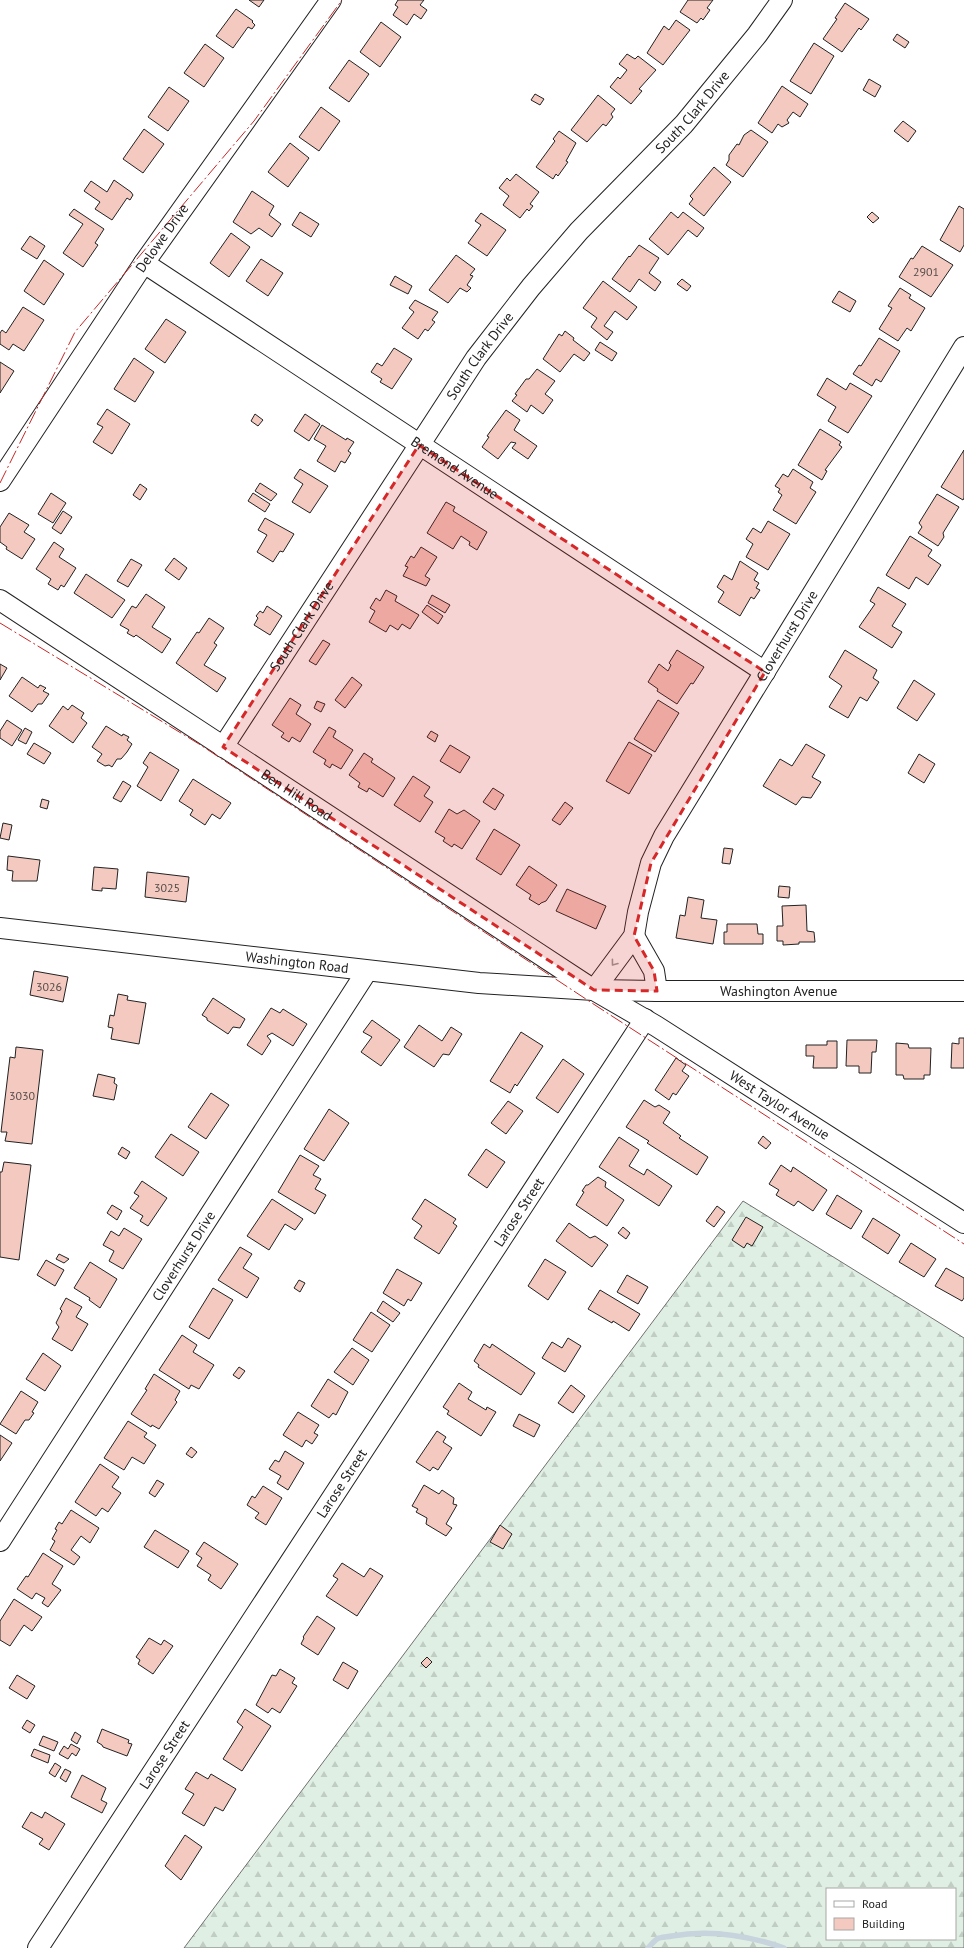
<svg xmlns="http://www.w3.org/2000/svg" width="964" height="1948" font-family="'PT Sans',sans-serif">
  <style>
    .forest { fill: url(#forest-firs); stroke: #6f6f6f; fill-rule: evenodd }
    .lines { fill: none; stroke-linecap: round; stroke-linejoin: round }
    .stream { stroke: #c7d3dd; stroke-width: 5.5 }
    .building { fill: #f3c9c0; stroke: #222 }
    .minor-casing { stroke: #222; stroke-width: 22 }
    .minor { stroke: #fff; stroke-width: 20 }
    .power { stroke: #c62828; stroke-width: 1; stroke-dasharray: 14 3 2 3; stroke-linecap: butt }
    .oneway { stroke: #9c9c9c }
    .marked { fill: #d62828; fill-opacity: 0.2; stroke: #d62828; stroke-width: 3; stroke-dasharray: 8 5; stroke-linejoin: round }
    .labels { text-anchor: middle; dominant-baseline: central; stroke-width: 3; stroke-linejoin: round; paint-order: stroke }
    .number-label { font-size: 12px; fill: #564c4a }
    .street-label { font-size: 14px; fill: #222; stroke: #fff }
  </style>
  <defs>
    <pattern id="forest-firs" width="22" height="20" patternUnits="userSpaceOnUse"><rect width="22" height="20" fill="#e0efe3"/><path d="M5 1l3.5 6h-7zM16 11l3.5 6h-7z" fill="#c0cdc2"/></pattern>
  </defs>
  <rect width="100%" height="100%" fill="#fff"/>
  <!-- forest -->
  <path class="forest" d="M743 1201 964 1338V1948H184ZM827 1889H955V1939H827Z"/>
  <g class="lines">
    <!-- stream -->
    <path class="stream" d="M648 1948C651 1945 654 1941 657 1939 660 1937 668 1937 672 1936 710 1929 747 1935 784 1948"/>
  </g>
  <!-- building -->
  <g class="building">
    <polygon points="249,0 264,0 259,7"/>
    <polygon points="398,0 424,0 420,5 427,10 421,19 414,14 407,25 393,15 398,7 395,5"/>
    <polygon points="688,0 713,0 707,8 710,10 703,20 701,18 697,23 680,12"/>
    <polygon points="845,3 869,19 861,30 859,28 842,52 823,39 837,19 835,18"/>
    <polygon points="236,9 253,21 252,22 255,25 252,29 248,27 233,48 216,36"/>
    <polygon points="676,20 690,30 663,65 647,53 664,26 669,30"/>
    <polygon points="381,22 401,37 380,67 360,52"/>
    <polygon points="897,34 909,42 905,48 893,40"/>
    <polygon points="814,43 834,56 811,94 790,81"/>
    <polygon points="205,44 224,58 204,87 184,73"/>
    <polygon points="627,54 635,59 638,56 656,70 639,89 642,91 631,104 610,87 618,77 620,79 627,70 619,64"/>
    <polygon points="349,60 369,74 349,102 329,88"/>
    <polygon points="869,79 881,86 875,97 863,90"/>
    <polygon points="782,86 808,104 800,117 793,112 787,120 789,123 782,127 778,124 772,133 758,123"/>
    <polygon points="169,87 189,101 168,131 148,117"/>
    <polygon points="535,94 544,99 540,105 531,100"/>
    <polygon points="598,95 615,109 611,114 613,117 606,126 603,124 587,142 571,130"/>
    <polygon points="321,107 340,121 319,151 299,137"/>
    <polygon points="903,121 916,131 908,142 894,131"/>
    <polygon points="144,129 164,144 143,173 123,159"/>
    <polygon points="751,130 768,142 743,177 726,165 729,160 729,155 737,144 739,145 744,135"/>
    <polygon points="559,131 576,143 566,161 568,162 558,176 556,174 553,179 536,167 555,141 553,139"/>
    <polygon points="290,143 309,158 288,187 268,172"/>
    <polygon points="714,167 731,182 704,216 689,204 693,199 690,196"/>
    <polygon points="516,174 539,192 530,204 533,206 529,211 527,209 520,218 503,205 509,196 499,188 507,178 510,181"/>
    <polygon points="114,180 131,192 133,195 130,200 127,198 112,220 95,209 100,202 84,191 91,181 107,192"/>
    <polygon points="252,191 274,206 269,215 281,224 272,237 259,228 251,234 233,222"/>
    <polygon points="959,206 964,209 964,245 960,252 940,240"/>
    <polygon points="74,209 104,229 95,243 98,245 83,267 63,253 83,224 69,215"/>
    <polygon points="300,212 319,224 311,237 292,225"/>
    <polygon points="671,212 678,218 683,212 704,228 697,237 688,230 668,255 649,239"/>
    <polygon points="872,212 879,218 873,223 867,217"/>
    <polygon points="481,213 506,230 487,256 468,243 481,225 475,221"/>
    <polygon points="231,233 250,247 229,277 210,263"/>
    <polygon points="30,236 45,246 37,259 21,249"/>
    <polygon points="639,245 659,258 649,273 661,282 655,291 639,279 630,292 612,279 629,256 630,257"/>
    <polygon points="922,246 953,265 931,297 899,277 911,258 913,259"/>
    <polygon points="456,255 475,269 470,275 473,276 467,285 471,288 467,292 460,288 448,303 429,290"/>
    <polygon points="261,259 283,273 268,296 246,281"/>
    <polygon points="44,260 64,274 44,305 24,291"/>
    <polygon points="395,276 412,286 408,294 390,285"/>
    <polygon points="682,279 691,286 687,291 677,284"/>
    <polygon points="603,281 637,307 627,320 615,311 604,326 613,332 607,340 591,327 597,318 583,308"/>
    <polygon points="900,288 911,295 909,298 925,308 911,331 907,328 898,341 879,329 892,308 888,306"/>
    <polygon points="839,291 856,301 850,312 832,302"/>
    <polygon points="415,300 438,312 432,320 435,322 428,331 425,329 418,339 402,328 414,312 409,308"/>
    <polygon points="23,307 44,320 24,351 13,344 9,350 0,344 0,333 2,330 6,333"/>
    <polygon points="166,319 186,332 165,363 145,349"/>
    <polygon points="565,331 574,338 573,340 590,353 584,361 574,354 560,372 543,359 559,334 562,336"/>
    <polygon points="879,338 900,351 881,382 876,379 872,386 853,374 859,365 861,366"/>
    <polygon points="600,342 617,353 612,361 595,350"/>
    <polygon points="394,348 412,359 392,389 380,382 382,379 371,372 377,363 382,366"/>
    <polygon points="134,358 154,372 135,402 114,389"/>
    <polygon points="0,362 14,371 0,393"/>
    <polygon points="537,369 555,381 545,394 553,400 543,414 531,405 527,412 512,401 517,395 515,394 526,379 529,379"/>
    <polygon points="827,378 846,390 850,383 872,396 848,433 828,421 836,407 817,395"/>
    <polygon points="107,409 130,424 112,454 93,442 103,427 97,424"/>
    <polygon points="506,410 520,420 514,430 537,446 528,459 512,448 516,443 511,442 498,459 482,447 489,437 487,436"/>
    <polygon points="255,414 263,420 258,426 251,421"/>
    <polygon points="305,414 320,424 309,441 294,431"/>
    <polygon points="322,425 346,440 347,438 354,442 348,451 351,453 345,463 341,461 335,472 317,461 326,446 314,439"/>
    <polygon points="820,429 841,442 839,445 842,447 825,470 827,471 822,480 798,465"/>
    <polygon points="964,450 964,498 963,500 941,487"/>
    <polygon points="300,469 328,486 310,513 292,502 303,484 294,478"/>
    <polygon points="793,469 813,482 810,488 816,492 796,524 773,510 782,495 778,492 780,489 775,486 783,474 788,477"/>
    <polygon points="260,483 277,494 271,501 255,491"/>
    <polygon points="140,484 147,489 140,500 133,495"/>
    <polygon points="51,493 66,503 53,523 38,514"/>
    <polygon points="253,493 270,504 265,512 248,501"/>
    <polygon points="937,494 959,507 943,533 944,537 938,546 918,533 922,527 919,523"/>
    <polygon points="446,502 455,507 453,511 487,532 477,550 469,545 470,542 461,536 453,549 427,533"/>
    <polygon points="63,511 72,517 61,534 52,528"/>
    <polygon points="9,513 29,525 24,532 35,539 22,559 6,549 7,547 0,542 0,527"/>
    <polygon points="265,518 294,534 283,552 280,551 273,562 257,552 267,535 258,530"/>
    <polygon points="768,521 790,534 768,570 746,557 753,544 746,539 753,528 761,533"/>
    <polygon points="910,536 932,550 928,556 941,565 928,585 916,577 909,589 886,575"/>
    <polygon points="54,542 64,549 59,557 76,568 64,587 61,585 58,590 48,584 51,579 36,569"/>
    <polygon points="421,547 437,557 425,576 430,579 426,586 403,576 408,567 405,566 411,556 414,558"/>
    <polygon points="174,558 187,568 179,580 165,570"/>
    <polygon points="131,559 142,565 128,587 117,581"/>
    <polygon points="740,561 758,573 754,580 759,583 756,588 760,590 754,599 751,597 740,616 718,602 724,592 717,587 724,575 732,580"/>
    <polygon points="86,574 125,600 112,618 74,593"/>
    <polygon points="878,587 906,604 892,626 902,632 892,648 859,627 875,604 870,601"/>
    <polygon points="386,590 397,596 395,601 419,615 410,629 402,624 398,630 390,625 386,632 369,622 375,611 370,608 376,598 380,601"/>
    <polygon points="146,594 165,607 152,627 171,639 162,653 136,635 134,637 127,633 129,630 120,625 132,606 136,608"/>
    <polygon points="432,595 450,605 445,613 428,603"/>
    <polygon points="427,605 443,616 438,624 422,612"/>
    <polygon points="267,606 282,616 270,635 254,625 258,618 256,616 260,611 263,613"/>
    <polygon points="209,618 224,628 214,643 217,645 204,665 226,678 217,692 176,663 197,632 199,633"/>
    <polygon points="323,640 330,644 316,665 309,661"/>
    <polygon points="677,650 704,667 693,684 691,683 677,704 657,691 658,689 648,682 659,664 668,671 671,665 669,663"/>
    <polygon points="845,650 877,670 873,678 879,682 867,701 860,697 848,718 829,707 842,686 829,677"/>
    <polygon points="0,664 7,668 0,680"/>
    <polygon points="22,677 38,688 40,685 46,688 43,691 49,694 42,704 38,704 32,712 9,696"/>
    <polygon points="352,677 362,685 345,708 335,700"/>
    <polygon points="914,680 935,694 917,721 897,708"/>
    <polygon points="290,698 301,705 296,714 311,724 300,742 292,737 289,742 281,737 284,733 272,725"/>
    <polygon points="658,700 679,713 655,752 634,739"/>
    <polygon points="317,701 325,704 321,712 314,708"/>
    <polygon points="72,705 84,713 81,718 87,723 73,743 49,726 63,706 68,710"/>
    <polygon points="7,720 22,730 12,746 0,738 0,731"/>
    <polygon points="106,726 122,736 123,734 129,737 127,740 132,744 127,752 121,759 117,759 112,767 109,765 105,766 97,761 102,754 92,747"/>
    <polygon points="329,727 336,731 333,737 353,750 341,769 332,764 330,768 324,764 326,760 313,752"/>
    <polygon points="25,728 32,732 26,744 18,740"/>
    <polygon points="431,731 438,735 435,742 427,737"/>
    <polygon points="629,742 652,755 629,794 606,781"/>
    <polygon points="34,743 51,753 44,764 27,754"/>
    <polygon points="806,744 825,755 812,777 821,782 811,798 802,797 796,805 763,786 780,759 792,766"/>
    <polygon points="450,745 470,757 460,773 440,761"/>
    <polygon points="150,752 179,770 161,801 137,786 148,767 143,763"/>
    <polygon points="364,753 373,759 371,762 395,778 383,797 369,788 367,792 358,787 360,783 349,775"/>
    <polygon points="919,754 935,764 924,783 908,773"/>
    <polygon points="413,776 430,787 424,796 433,802 420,822 394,805"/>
    <polygon points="193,779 231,803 220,819 212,814 205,825 190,815 193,810 179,801"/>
    <polygon points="123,781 131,786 121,802 113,798"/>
    <polygon points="493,788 504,795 495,810 483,802"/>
    <polygon points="42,799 49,801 47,809 40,807"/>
    <polygon points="565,802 573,808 560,825 552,820"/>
    <polygon points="449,809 457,814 464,810 480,821 462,849 454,844 452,847 443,841 445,838 435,832"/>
    <polygon points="3,823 12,825 9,840 0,838"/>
    <polygon points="494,829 520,845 501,875 476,859"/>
    <polygon points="724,848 733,849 730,864 722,863"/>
    <polygon points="8,856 40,860 37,881 12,881 13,871 7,870"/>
    <polygon points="529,866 557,885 546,901 541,903 539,905 529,899 531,895 516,885"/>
    <polygon points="94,867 118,869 116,889 102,888 102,891 92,890"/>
    <polygon points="147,872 189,877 186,902 145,897"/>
    <polygon points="779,886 790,887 789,898 778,897"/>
    <polygon points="567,889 606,906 596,929 556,911"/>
    <polygon points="688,897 704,900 701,918 717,920 713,944 676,938 680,915 685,916"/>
    <polygon points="806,905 807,931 814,932 815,942 799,942 799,944 783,945 783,941 777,941 777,926 783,926 782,906"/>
    <polygon points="727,924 757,924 758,934 763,934 763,944 724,944 724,932 727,932"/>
    <polygon points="34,971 68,977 63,1002 30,995"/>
    <polygon points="118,994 128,996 127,1000 146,1003 139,1044 111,1039 113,1028 108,1027 110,1015 114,1016"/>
    <polygon points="213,998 245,1019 240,1028 233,1027 228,1034 207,1020 207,1018 202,1015"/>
    <polygon points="271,1008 280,1013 283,1009 307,1024 293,1046 272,1033 267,1036 271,1041 262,1055 247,1045"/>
    <polygon points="372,1020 400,1040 381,1066 361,1052 372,1037 363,1032"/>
    <polygon points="419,1025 442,1041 451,1027 462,1034 449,1055 443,1054 434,1067 404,1047"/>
    <polygon points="521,1032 543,1046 517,1086 515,1084 510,1093 490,1081"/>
    <polygon points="959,1038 964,1038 964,1068 951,1068 952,1043 959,1044"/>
    <polygon points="847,1040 877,1040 876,1052 872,1052 871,1073 859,1073 859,1066 846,1066"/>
    <polygon points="827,1041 837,1041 837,1068 813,1068 814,1056 806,1056 806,1045 827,1045"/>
    <polygon points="896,1043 908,1044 909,1048 931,1048 930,1075 924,1075 924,1079 904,1079 903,1075 896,1075"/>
    <polygon points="16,1047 43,1050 32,1144 5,1141 7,1132 1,1132 10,1057 15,1058"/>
    <polygon points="676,1058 686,1065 682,1071 689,1076 676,1095 673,1093 669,1100 655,1090"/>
    <polygon points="563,1059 584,1074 558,1113 536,1098"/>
    <polygon points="98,1074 115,1078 114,1083 117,1085 114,1100 93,1096"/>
    <polygon points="211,1093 229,1105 206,1139 188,1127"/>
    <polygon points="644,1100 655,1107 659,1105 670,1112 663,1123 681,1136 679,1138 708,1157 697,1175 647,1143 649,1141 626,1127"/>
    <polygon points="508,1101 523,1111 506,1134 491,1123"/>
    <polygon points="329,1109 349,1123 324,1161 304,1149"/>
    <polygon points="171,1134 199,1152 183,1176 155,1157"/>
    <polygon points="763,1136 771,1143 766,1149 758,1143"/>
    <polygon points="619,1137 639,1150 629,1166 644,1175 647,1169 672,1186 659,1206 599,1167"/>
    <polygon points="122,1147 130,1152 126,1159 118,1154"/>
    <polygon points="486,1149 505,1162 487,1188 468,1175"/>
    <polygon points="300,1155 319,1166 313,1175 321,1179 315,1189 326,1195 315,1214 278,1192"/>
    <polygon points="4,1162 31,1165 19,1260 0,1257 0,1172 2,1172"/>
    <polygon points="781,1165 791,1172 793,1167 827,1190 813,1211 798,1201 794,1206 776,1195 779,1190 769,1184"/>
    <polygon points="598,1177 606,1182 605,1187 624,1200 607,1226 576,1205 584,1192 582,1191 586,1185 588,1185"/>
    <polygon points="142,1181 167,1198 148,1226 140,1221 143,1216 130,1208 139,1196 134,1193"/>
    <polygon points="837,1195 862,1211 851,1229 826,1214"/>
    <polygon points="272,1199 303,1219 295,1230 285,1224 269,1250 247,1236"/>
    <polygon points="425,1199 456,1219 453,1223 457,1226 439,1254 414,1238 422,1226 412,1219"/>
    <polygon points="112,1205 122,1211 117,1220 107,1213"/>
    <polygon points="717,1206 725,1212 714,1227 706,1221"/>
    <polygon points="746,1217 763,1227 752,1246 747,1243 744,1248 732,1240"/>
    <polygon points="873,1218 900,1235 888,1254 862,1237"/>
    <polygon points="569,1223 590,1238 595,1236 608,1245 592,1267 556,1241"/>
    <polygon points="623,1227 630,1233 626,1239 618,1233"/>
    <polygon points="124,1228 142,1239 123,1269 109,1261 114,1251 103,1245 111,1231 119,1236"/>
    <polygon points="911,1243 936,1259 924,1277 899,1262"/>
    <polygon points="240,1247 252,1254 243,1268 259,1278 247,1298 218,1280"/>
    <polygon points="59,1254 69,1259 64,1263 56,1259"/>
    <polygon points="545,1259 566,1272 548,1300 528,1286"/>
    <polygon points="46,1260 64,1270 55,1286 37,1275"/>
    <polygon points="90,1262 117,1279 100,1308 89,1300 90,1298 74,1288"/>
    <polygon points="946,1268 964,1278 964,1298 962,1301 935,1286"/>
    <polygon points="397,1269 422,1283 411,1301 408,1299 404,1306 383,1293"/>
    <polygon points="627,1275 648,1287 638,1304 617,1292"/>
    <polygon points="299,1280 305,1283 300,1292 294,1288"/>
    <polygon points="213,1288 233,1300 209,1339 189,1327"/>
    <polygon points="600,1290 640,1314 629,1331 613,1321 612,1323 588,1309"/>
    <polygon points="66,1298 82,1307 76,1317 88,1324 72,1351 52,1339 59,1327 56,1323 62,1311 60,1309"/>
    <polygon points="383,1301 400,1313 393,1322 377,1311"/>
    <polygon points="371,1312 390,1325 372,1352 353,1340"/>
    <polygon points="182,1335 197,1345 193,1352 214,1365 199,1389 191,1385 189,1389 159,1370"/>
    <polygon points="568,1338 581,1346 565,1372 542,1358 552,1342 562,1348"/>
    <polygon points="484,1344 490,1348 492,1344 535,1373 521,1395 478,1367 479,1365 474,1361"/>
    <polygon points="352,1348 369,1360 353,1385 334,1372"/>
    <polygon points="43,1353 61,1366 45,1391 26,1379"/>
    <polygon points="239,1367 245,1371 239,1379 233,1375"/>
    <polygon points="154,1374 180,1391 175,1400 177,1402 159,1429 152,1425 151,1427 131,1414 147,1390 145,1389"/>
    <polygon points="328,1379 348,1392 336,1415 333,1413 329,1418 311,1406"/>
    <polygon points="459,1383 472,1392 468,1399 486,1410 487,1407 496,1412 481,1436 447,1414 449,1411 443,1407"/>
    <polygon points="571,1385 585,1396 573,1413 558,1403"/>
    <polygon points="21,1391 38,1402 32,1412 34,1413 29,1420 25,1420 16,1434 0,1424"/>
    <polygon points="298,1412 319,1425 314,1433 318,1435 312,1444 306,1440 302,1447 283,1435"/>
    <polygon points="519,1414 540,1425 534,1437 513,1426"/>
    <polygon points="128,1421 147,1433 144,1437 156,1445 144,1464 132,1457 124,1470 104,1458"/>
    <polygon points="437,1431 446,1437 443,1442 452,1448 438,1470 433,1467 430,1471 416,1462"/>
    <polygon points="0,1435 12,1443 0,1461"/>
    <polygon points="191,1447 197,1452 192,1458 186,1454"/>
    <polygon points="285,1451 304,1463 288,1490 277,1483 281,1476 269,1469 275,1460 279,1462"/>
    <polygon points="100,1464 119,1477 112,1487 121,1493 108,1512 102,1508 96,1516 75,1502"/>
    <polygon points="157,1480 164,1484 155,1497 149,1493"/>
    <polygon points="424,1485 439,1494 442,1490 454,1498 453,1504 457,1505 446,1524 452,1528 446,1536 426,1524 427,1518 416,1512 418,1509 412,1506"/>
    <polygon points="263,1486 282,1498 266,1525 255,1518 259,1513 247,1505 252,1496 255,1498"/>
    <polygon points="71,1510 99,1528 90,1543 81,1536 71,1550 80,1557 74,1565 50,1550 55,1541 52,1539 57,1530 55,1529 59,1522 62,1524"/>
    <polygon points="500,1525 512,1534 503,1549 490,1542"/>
    <polygon points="155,1530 189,1551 178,1568 144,1547"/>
    <polygon points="204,1542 238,1564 221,1589 208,1580 211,1575 197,1566 202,1558 196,1554"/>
    <polygon points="43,1553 63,1566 52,1584 61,1590 48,1607 42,1603 45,1598 36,1593 32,1599 17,1589 26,1576 28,1577"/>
    <polygon points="342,1563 364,1577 370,1568 383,1576 357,1616 326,1596 338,1579 333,1576"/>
    <polygon points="14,1599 42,1617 32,1631 24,1625 10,1646 0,1640 0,1621"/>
    <polygon points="317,1616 335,1628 318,1655 301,1644 304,1638 303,1637"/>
    <polygon points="149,1638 161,1645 164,1640 173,1646 153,1674 138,1664 140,1660 136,1657"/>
    <polygon points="427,1657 432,1662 426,1668 421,1663"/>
    <polygon points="343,1662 358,1671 348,1689 333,1680"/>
    <polygon points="280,1669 295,1678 292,1683 297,1686 280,1713 272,1708 268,1713 256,1705 272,1675 276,1676"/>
    <polygon points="17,1675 35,1686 27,1699 9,1688"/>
    <polygon points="245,1709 271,1726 242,1771 223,1759 243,1727 237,1722"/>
    <polygon points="27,1720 35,1725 30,1733 22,1728"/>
    <polygon points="102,1729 129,1740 128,1743 132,1744 127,1756 103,1747 102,1745 97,1742"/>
    <polygon points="75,1732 81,1736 77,1744 71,1740"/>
    <polygon points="43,1736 58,1742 54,1751 39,1745"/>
    <polygon points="71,1744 80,1749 76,1756 72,1753 68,1759 59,1754 64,1746 68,1749"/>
    <polygon points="34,1749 50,1755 48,1763 31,1756"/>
    <polygon points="55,1763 61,1767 55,1777 49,1773"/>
    <polygon points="65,1769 71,1772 66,1782 60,1778"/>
    <polygon points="196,1772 208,1779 211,1774 236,1789 223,1811 215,1807 204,1826 182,1813 194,1794 185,1789"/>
    <polygon points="82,1775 106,1788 101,1800 107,1803 102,1813 71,1797"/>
    <polygon points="31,1812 42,1818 45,1812 65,1824 49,1850 39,1844 43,1839 22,1827"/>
    <polygon points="185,1835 202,1847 181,1880 165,1866"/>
  </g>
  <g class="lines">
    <defs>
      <g id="minor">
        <path id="s1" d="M144 263 765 672"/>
        <path id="s2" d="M0 481 144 263 331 0"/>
        <path id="s3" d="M0 600 594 990 656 1026 964 1223"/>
        <path id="s4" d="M223 747 476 358 531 287 579 231 684 124 757 35 782 0"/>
        <path id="s5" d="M0 928 479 983 594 990 657 991H964"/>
        <polyline points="634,936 654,971 657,991"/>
        <path id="s6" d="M594 990 634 936 638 912 651 863 664 836 964 347"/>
        <path id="s7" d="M0 1541 367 971"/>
        <path id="s8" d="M38 1948 645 1019"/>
      </g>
    </defs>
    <!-- minor casing -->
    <use href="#minor" class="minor-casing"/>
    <!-- minor -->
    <use href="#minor" class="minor"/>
    <!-- power -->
    <g class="power">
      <polyline points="0,483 75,332 254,121 342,0"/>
      <polyline points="0,623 199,744 598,1007 964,1244"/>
    </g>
  </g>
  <!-- one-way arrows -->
  <defs><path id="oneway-chevron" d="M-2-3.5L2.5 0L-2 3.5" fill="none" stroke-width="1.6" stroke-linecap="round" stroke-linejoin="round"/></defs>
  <use class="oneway" href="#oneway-chevron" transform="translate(614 963) rotate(127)"/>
  <!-- marked area -->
  <path class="marked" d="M419 445 765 672 651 863 634 936 654 971 657 991 594 990 223 747Z"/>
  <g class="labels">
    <!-- number labels -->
    <g class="number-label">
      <text x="926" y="271">2901</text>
      <text x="167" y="887">3025</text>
      <text x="49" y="986">3026</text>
      <text x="22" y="1095">3030</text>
    </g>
    <!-- street labels -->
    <g class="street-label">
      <text stroke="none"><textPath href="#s4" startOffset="792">South Clark Drive</textPath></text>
      <text stroke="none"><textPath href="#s2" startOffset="292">Delowe Drive</textPath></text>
      <text stroke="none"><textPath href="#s4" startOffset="468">South Clark Drive</textPath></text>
      <text stroke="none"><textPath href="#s1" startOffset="372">Bremond Avenue</textPath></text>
      <text stroke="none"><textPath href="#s4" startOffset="144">South Clark Drive</textPath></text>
      <text stroke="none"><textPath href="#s6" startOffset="407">Cloverhurst Drive</textPath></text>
      <text stroke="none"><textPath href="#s3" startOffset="355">Ben Hill Road</textPath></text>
      <text stroke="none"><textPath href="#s5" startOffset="299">Washington Road</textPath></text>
      <text stroke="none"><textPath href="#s5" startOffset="782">Washington Avenue</textPath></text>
      <text stroke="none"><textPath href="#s3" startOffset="929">West Taylor Avenue</textPath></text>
      <text stroke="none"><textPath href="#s8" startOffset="879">Larose Street</textPath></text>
      <text stroke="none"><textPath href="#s7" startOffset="339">Cloverhurst Drive</textPath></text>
      <text stroke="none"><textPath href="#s8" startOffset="555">Larose Street</textPath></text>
      <text stroke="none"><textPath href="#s8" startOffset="231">Larose Street</textPath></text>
    </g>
  </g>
  <!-- legend -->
  <rect x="826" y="1888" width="130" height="52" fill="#ffffff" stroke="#a7a7a7"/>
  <rect x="834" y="1901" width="20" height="6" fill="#ffffff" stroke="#a7a7a7"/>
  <text x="862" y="1908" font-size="12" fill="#222222">Road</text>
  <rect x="834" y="1918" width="20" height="12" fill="#f3c9c0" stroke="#a7a7a7"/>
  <text x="862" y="1928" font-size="12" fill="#222222">Building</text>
</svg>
